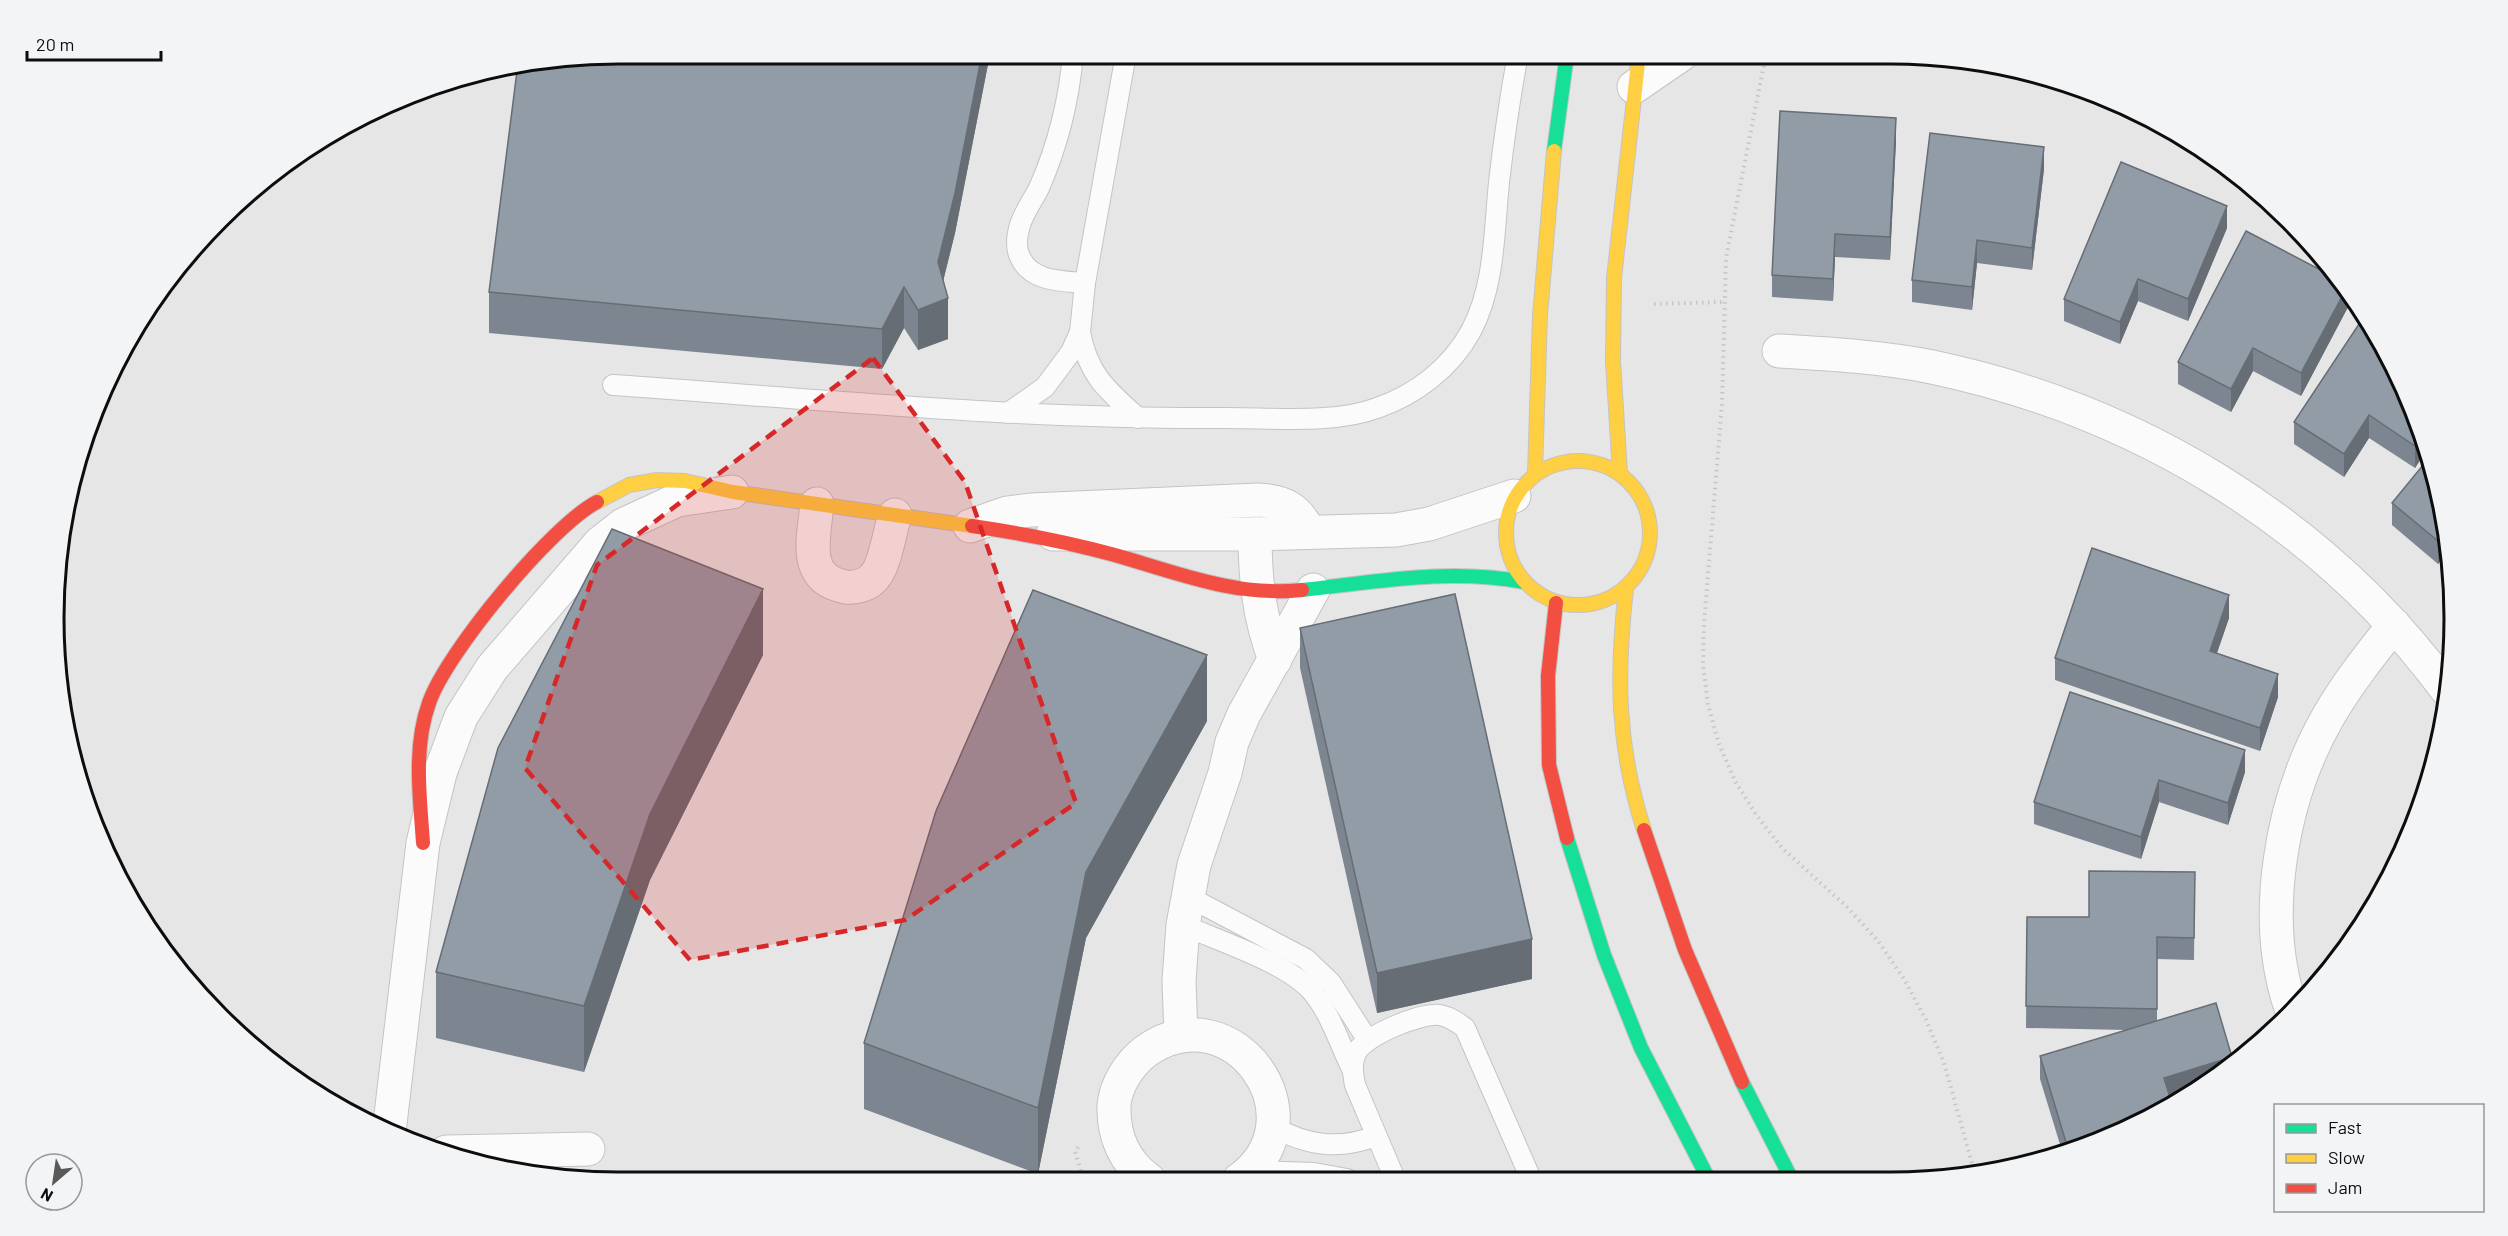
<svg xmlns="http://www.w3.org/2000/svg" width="2508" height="1236" font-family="Barlow,sans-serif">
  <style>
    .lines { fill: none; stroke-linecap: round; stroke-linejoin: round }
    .lane-casing { stroke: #c4c4c5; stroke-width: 22 }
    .street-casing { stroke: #c4c4c5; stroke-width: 35 }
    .fast-casing { stroke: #c4c4c5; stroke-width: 16 }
    .slow-casing { stroke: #c4c4c5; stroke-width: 16 }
    .jam-casing { stroke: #c4c4c5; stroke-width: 16 }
    .path { stroke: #c5c5c6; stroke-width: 4; stroke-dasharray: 1.5 4.5; stroke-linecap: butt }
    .lane { stroke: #fbfbfb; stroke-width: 20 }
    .street { stroke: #fbfbfb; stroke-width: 33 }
    .fast { stroke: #16e098; stroke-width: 14 }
    .slow { stroke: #ffcf43; stroke-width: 14 }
    .jam { stroke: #f24e42; stroke-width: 14 }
    .wall { fill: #7d8690 }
    .shaded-wall { fill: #666d75 }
    .building { fill: #919ca7; stroke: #666d75; stroke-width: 1.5 }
    .marked { fill: #d62828; fill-opacity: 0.2; stroke: #d62828; stroke-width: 4.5; stroke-dasharray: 12 8; stroke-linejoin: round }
    .rim { fill: none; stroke: #0d0d0e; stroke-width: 3 }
  </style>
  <rect width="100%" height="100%" fill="#e6e6e7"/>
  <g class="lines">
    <defs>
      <g id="lane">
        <path d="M1073 54C1069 101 1058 145 1039 188 1033 200 1024 212 1020 225 1017 235 1015 247 1020 257 1031 282 1062 281 1085 283"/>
        <path d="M1080 332C1088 375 1107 390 1138 418"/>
        <path d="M613 385C815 399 1017 419 1219 418 1267 417 1332 425 1377 408 1415 395 1451 368 1471 331 1495 286 1494 232 1499 182 1504 139 1510 97 1518 54"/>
        <polyline points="1008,413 1045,387 1071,352 1080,332 1085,283 1126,54"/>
        <polyline points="1187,896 1306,959 1331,983 1367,1039"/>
        <path d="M1183 925C1219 941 1291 964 1314 994 1331 1015 1340 1045 1352 1069"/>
        <path d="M1273 1127C1308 1146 1339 1150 1376 1136"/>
        <polyline points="1251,1171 1314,1173 1347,1179"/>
        <path d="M1395 1179 1355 1085C1353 1074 1351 1064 1356 1053 1365 1035 1420 1013 1440 1015 1450 1017 1457 1022 1465 1028L1531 1179"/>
      </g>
      <g id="street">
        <polyline points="1634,87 1682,54"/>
        <path d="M1779 351C1830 354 1882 357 1932 367 2136 410 2322 521 2447 690"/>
        <path d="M817 504C814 538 801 579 846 587 857 588 868 585 875 576 885 565 890 530 895 515"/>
        <path d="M970 526 1007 513 1031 510 1259 500C1284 501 1298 509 1309 532"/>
        <polyline points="1053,534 1255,534 1396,530 1429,524 1514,496"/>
        <path d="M1255 534C1255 579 1259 617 1275 660"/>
        <path d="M2291 1008C2260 918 2281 799 2328 717 2347 684 2370 655 2394 625"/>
        <polyline points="1181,1036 1179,981 1183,925 1194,865 1225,773 1232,742 1244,714 1313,590"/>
        <polyline points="389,1132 423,843 440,773 461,717 492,668 600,543 623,525 677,500 732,492"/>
        <polyline points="446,1152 588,1149"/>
        <path d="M1149 1180C1124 1162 1113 1135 1114 1105 1116 1084 1130 1063 1146 1051 1232 990 1325 1118 1239 1180"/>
      </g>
      <g id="fast">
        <polyline points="1554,151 1567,54"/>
        <path d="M1302 590C1377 582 1448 568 1524 582"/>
        <polyline points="1567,838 1604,955 1641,1048 1708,1178"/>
        <polyline points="1742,1082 1791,1178"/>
      </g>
      <g id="slow">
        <circle cx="1578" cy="533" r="72"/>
        <polyline points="1535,473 1540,315 1554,151"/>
        <polyline points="1620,473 1613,361 1614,278 1639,54"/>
        <polyline points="597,502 629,485 657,480 685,481 733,492 972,526"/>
        <path d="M1626 589C1616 676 1617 746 1644 830"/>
      </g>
      <g id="jam">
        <path d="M972 526C1020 533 1068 542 1115 555 1177 573 1236 597 1302 590"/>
        <polyline points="1556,603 1548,676 1549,765 1567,838"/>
        <polyline points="1644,830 1685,950 1742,1082"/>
        <path d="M423 843C420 797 413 747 429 703 446 653 551 526 597 502"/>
      </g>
    </defs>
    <!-- lane casing -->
    <use href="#lane" class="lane-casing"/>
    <!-- street casing -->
    <use href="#street" class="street-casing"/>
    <!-- fast casing -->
    <use href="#fast" class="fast-casing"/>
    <!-- slow casing -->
    <use href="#slow" class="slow-casing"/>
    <!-- jam casing -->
    <use href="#jam" class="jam-casing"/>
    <!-- path -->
    <g class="path">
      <polyline points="1766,54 1726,258 1722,403 1704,624 1703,664 1708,705 1719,744 1735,781 1757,816 1782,848 1847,907 1878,941 1904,979 1926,1020 1944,1063 1975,1174"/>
      <polyline points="1654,304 1725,302"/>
      <polyline points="1078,1147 1075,1152 1084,1180"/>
    </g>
    <!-- lane -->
    <use href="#lane" class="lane"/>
    <!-- street -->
    <use href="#street" class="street"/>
    <!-- fast -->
    <use href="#fast" class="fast"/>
    <!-- slow -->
    <use href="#slow" class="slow"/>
    <!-- jam -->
    <use href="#jam" class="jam"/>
  </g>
  <!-- wall -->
  <g class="wall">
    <polygon points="618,54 990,54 955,233 943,281 948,339 918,350 904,328 882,369 489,333 489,292"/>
    <polygon points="1896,141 1890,260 1835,257 1833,301 1772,297 1772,275"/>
    <polygon points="2044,169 2032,270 1977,263 1972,310 1912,302 1912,280"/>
    <polygon points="2227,228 2188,321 2138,301 2120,344 2064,321 2064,299"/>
    <polygon points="2348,291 2348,307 2301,396 2253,371 2231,412 2178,384 2178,362"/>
    <polygon points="2411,402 2426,451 2415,468 2369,438 2344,477 2294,444 2294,422"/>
    <polygon points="2392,503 2443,508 2448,552 2438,564 2392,525"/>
    <polygon points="2229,618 2217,653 2278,697 2260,751 2055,680 2055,658"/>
    <polygon points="1300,628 1532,979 1377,1013 1300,668"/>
    <polygon points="763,655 650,880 584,1072 436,1038 436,972"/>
    <polygon points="2070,692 2245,772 2228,825 2159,802 2141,859 2034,824 2034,802"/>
    <polygon points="1207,721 1086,938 1038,1174 864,1109 864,1043"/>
    <polygon points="2195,872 2194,960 2157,959 2157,1021 2232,1066 2170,1098 2106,1139 2062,1151 2040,1079 2040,1056 2126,1030 2026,1028 2027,917 2089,917"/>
  </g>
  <!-- shaded-wall -->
  <g class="shaded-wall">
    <polygon points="982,54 990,54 955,233 938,302 948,298 948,339 918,350 918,310 938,262"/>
    <polygon points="1896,118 1896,141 1890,260 1890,237"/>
    <polygon points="2044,147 2044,169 2032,270 2032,248"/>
    <polygon points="2227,206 2227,228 2188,321 2188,299"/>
    <polygon points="1835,234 1835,257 1833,301 1833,279"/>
    <polygon points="1977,240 1977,263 1972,310 1972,287"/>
    <polygon points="2138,279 2138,301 2120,344 2120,322"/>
    <polygon points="904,287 904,328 882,369 882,329"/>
    <polygon points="2346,289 2348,291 2348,307 2301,396 2301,373"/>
    <polygon points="2253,348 2253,371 2231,412 2231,389"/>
    <polygon points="2369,415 2369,438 2344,477 2344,454"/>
    <polygon points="2421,436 2426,451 2415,468 2415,446"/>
    <polygon points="2446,532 2448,552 2438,564 2438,541"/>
    <polygon points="763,589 763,655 650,880 584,1072 584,1006 650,814"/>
    <polygon points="2229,595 2229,618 2210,673 2210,651"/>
    <polygon points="1207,655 1207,721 1086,938 1038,1174 1038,1108 1086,872"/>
    <polygon points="2278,674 2278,697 2260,751 2260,728"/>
    <polygon points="2245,750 2245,772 2228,825 2228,803"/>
    <polygon points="2159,780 2159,802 2141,859 2141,837"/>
    <polygon points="1532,939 1532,979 1377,1013 1377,973"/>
    <polygon points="2232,1057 2232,1066 2184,1094 2164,1100 2164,1078"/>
  </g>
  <!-- building -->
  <g class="building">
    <polygon points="618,54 982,54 955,193 938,262 948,298 918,310 904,287 882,329 489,292 517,71"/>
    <polygon points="1780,111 1896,118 1890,237 1835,234 1833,279 1772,275"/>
    <polygon points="1930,133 2044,147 2032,248 1977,240 1972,287 1912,280"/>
    <polygon points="2121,162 2227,206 2188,299 2138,279 2120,322 2064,299"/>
    <polygon points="2246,231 2338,279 2346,289 2301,373 2253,348 2231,389 2178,362"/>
    <polygon points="2365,315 2411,402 2421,436 2415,446 2369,415 2344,454 2294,422"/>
    <polygon points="2428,459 2443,508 2446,532 2438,541 2392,503"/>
    <polygon points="612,529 763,589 650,814 584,1006 436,972 498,748"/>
    <polygon points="2092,548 2229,595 2210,651 2278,674 2260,728 2055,658"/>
    <polygon points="1033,590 1207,655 1086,872 1038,1108 864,1043 936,811"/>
    <polygon points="1455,594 1532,939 1377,973 1300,628"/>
    <polygon points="2070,692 2245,750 2228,803 2159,780 2141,837 2034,802"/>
    <polygon points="2089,871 2195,872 2194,938 2157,937 2157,1009 2026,1006 2027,917 2089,917"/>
    <polygon points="2216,1003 2232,1057 2164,1078 2171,1101 2106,1139 2068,1149 2040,1056"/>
  </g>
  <!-- marked area -->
  <path class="marked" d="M873 358 965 482 1076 803 905 920 690 960 525 768 597 565Z"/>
  <!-- crop -->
  <path d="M0 0H2508V1236H0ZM618 64H1890A554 554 0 0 1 2444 618V618A554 554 0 0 1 1890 1172H618A554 554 0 0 1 64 618V618A554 554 0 0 1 618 64Z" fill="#f2f4f5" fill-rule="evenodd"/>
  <path class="rim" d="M618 64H1890A554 554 0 0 1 2444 618V618A554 554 0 0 1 1890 1172H618A554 554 0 0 1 64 618V618A554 554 0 0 1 618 64Z"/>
  <!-- legend -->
  <rect x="2274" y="1104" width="210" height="108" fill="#f2f4f5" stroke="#969899" stroke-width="1.5"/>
  <rect x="2286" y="1124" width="30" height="9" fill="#16e098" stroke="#969899" stroke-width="1.5"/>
  <text x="2328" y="1134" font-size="18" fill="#0d0d0e">Fast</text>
  <rect x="2286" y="1154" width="30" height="9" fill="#ffcf43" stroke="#969899" stroke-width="1.5"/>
  <text x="2328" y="1164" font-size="18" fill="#0d0d0e">Slow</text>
  <rect x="2286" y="1184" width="30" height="9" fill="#f24e42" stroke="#969899" stroke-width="1.5"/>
  <text x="2328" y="1194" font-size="18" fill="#0d0d0e">Jam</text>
  <!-- north arrow -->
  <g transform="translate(54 1182) rotate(209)"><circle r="28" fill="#f2f4f5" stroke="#969899" stroke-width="1.5"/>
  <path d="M0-4.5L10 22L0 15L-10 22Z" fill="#59595a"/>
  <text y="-9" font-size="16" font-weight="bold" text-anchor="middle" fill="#0d0d0e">N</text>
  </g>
  <!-- scale -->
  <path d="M27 51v9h134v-9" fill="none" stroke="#0d0d0e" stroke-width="3"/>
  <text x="36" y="51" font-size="18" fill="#0d0d0e" stroke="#f2f4f5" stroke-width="4.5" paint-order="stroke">20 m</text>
</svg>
